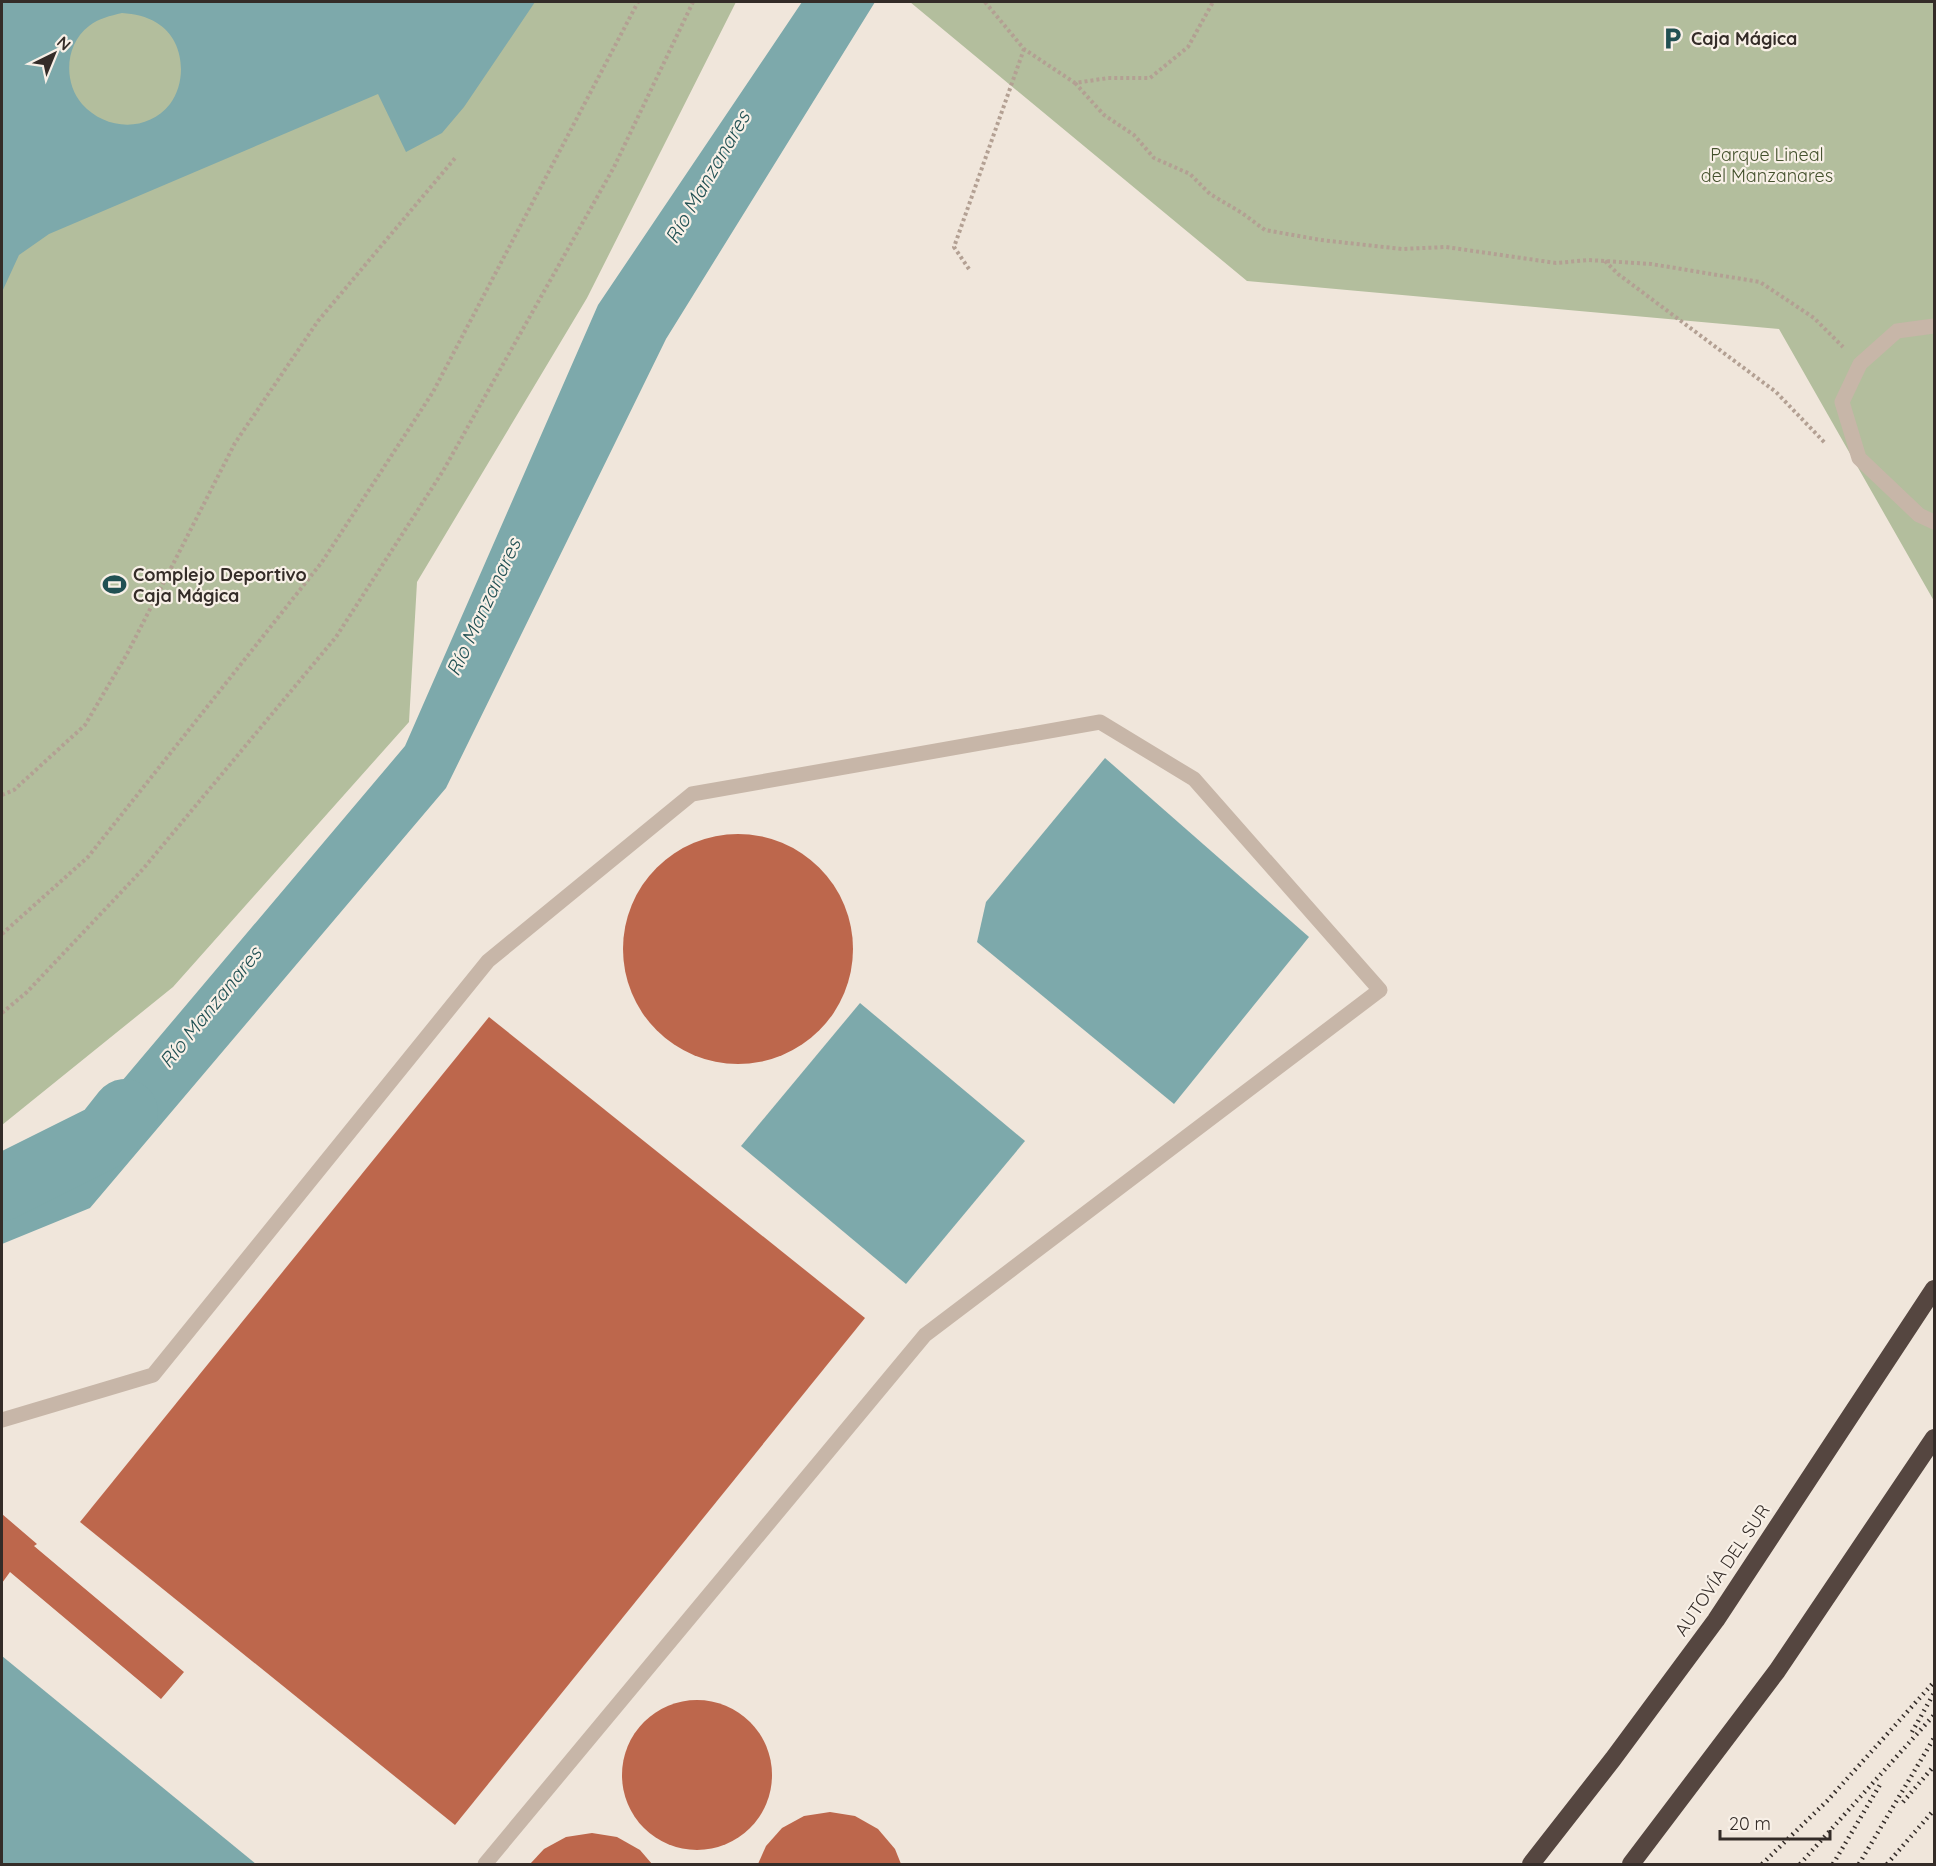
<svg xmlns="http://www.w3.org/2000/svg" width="1936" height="1866" font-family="Quicksand,sans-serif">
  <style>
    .green { fill: #b3be9d }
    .water { fill: #7da9ab; fill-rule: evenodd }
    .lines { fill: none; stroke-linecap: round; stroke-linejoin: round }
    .river { stroke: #7da9ab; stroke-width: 66 }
    .building { fill: #bd674c }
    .path { stroke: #b3a093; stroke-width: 4; stroke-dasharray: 3 3; stroke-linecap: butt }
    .minor { stroke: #c7b6a8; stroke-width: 15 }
    .highway { stroke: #554640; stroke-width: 18 }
    .rail { stroke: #342c28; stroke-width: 4.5; stroke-dasharray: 1.5 4.5; stroke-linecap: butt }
    .labels { text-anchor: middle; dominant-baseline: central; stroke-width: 4.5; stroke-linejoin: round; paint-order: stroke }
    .poi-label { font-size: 18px; font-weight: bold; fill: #342c28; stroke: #f8f0e7; text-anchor: start }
    .park-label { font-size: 18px; fill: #44512d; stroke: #f8f0e7 }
    .street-label { font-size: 18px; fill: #342c28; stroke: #f8f0e7 }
    .water-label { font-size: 20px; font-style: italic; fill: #215053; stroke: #f8f0e7 }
  </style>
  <rect width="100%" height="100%" fill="#f0e6db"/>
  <!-- green -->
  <g class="green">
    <polygon points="2,2 736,2 587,298 417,582 409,722 173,987 2,1125"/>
    <polygon points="910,2 1934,2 1934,601 1779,329 1247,281"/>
  </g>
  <!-- water -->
  <g class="water">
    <path d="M2 2H535L464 107 442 133 406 152 378 94 49 234 19 255 2 292ZM122 13C135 14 146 16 157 23 184 39 188 80 170 104 147 133 105 130 82 104 63 82 65 44 89 26 99 18 110 16 122 13Z"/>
    <polygon points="802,2 875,2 666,339 446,788 90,1208 2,1244 2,1184 15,1182 51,1165 405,746 598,305"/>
    <polygon points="1105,758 1309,937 1174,1104 977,942 986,902"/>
    <polygon points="860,1003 1025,1141 906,1284 741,1146"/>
    <polygon points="2,1656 256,1864 2,1864"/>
  </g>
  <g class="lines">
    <!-- river -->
    <polyline class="river" points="2,1188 106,1136 125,1112"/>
  </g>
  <!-- building -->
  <g class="building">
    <circle cx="738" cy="949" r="115"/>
    <polygon points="489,1017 865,1318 455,1825 80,1522"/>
    <polygon points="2,1514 37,1544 34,1546 184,1672 161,1699 10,1572 2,1583"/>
    <circle cx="697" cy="1775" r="75"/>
    <polygon points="830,1812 855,1816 878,1829 895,1849 901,1864 758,1864 766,1846 782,1828 804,1816"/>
    <polygon points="592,1833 617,1837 640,1850 652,1864 530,1864 544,1849 566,1837"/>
  </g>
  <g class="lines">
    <!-- path -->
    <g class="path">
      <polyline points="985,2 1024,49 1075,83 1108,78 1150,78 1188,47 1213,2"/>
      <polyline points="1075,83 1104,115 1134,135 1154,158 1190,174 1210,194 1242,213 1265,230 1321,240 1402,249 1446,247 1556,263 1589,260 1651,264 1760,282 1814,318 1843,347"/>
      <polyline points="1605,261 1618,274 1776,392 1825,443"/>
      <polyline points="969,269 954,247 1024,49"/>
      <polyline points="2,795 14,790 85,725 127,654 235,443 318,321 456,157"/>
      <polyline points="2,934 88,857 322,562 433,392 638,2"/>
      <polyline points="2,1013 27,992 143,869 336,637 443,471 614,167 693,2"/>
    </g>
    <!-- minor -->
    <g class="minor">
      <polyline points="1934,326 1897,331 1860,364 1842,402 1859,458 1919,515 1934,522"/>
      <polyline points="2,1420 153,1375 488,961 692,794 1100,722 1194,779 1380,990 925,1335 485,1864"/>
    </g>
    <!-- highway -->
    <g class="highway">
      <polyline points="1531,1864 1613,1759 1716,1620 1934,1289"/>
      <polyline points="1631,1864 1777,1671 1934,1438"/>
    </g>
    <!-- rail -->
    <g class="rail">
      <polyline points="1912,1732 1934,1693"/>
      <polyline points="1903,1802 1934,1766"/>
      <polyline points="1762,1864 1827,1801 1934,1682"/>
      <polyline points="1800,1864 1934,1715"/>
      <polyline points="1833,1864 1881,1783"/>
      <polyline points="1859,1864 1934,1738"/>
      <polyline points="1887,1864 1934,1810"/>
    </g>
  </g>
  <!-- icons -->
  <defs>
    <symbol id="parking-bare" viewBox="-9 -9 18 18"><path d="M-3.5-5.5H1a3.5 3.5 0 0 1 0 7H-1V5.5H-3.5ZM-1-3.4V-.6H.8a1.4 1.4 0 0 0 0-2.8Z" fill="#215053" stroke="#f8f0e7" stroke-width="2.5" paint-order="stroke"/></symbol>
    <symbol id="stadium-bare" viewBox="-9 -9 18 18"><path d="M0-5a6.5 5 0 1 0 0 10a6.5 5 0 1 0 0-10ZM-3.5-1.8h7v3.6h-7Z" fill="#215053" stroke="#f8f0e7" stroke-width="2.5" paint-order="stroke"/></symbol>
  </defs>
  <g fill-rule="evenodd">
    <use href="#parking-bare" x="1656" y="22" width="33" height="33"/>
    <use href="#stadium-bare" x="98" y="568" width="33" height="33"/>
  </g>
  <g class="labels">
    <!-- poi labels -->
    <g class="poi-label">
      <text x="1691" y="38">Caja Mágica</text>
      <text x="133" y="574">Complejo Deportivo<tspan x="133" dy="21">Caja Mágica</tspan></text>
    </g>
    <!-- park labels -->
    <g class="park-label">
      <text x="1767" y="154">Parque Lineal<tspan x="1767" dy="21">del Manzanares</tspan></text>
    </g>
    <!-- street labels -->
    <g class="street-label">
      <text transform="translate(1722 1570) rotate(-56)">AUTOVÍA DEL SUR</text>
    </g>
    <!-- water labels -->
    <g class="water-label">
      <text transform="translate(707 177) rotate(-60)">Río Manzanares</text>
      <text transform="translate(483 607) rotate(-65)">Río Manzanares</text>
      <text transform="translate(210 1007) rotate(-51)">Río Manzanares</text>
    </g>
  </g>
  <!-- border -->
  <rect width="1936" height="1866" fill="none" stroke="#342c28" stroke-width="6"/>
  <!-- north arrow -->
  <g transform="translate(54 54) rotate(43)" stroke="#f8f0e7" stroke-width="4.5" paint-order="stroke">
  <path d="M0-4.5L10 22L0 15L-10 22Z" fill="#342c28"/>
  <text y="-9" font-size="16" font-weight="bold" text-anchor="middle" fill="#342c28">N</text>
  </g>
  <!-- scale -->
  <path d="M1720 1830v9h110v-9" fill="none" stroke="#342c28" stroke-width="3"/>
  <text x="1729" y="1830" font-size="18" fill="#342c28" stroke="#f8f0e7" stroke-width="4.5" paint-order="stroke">20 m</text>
</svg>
